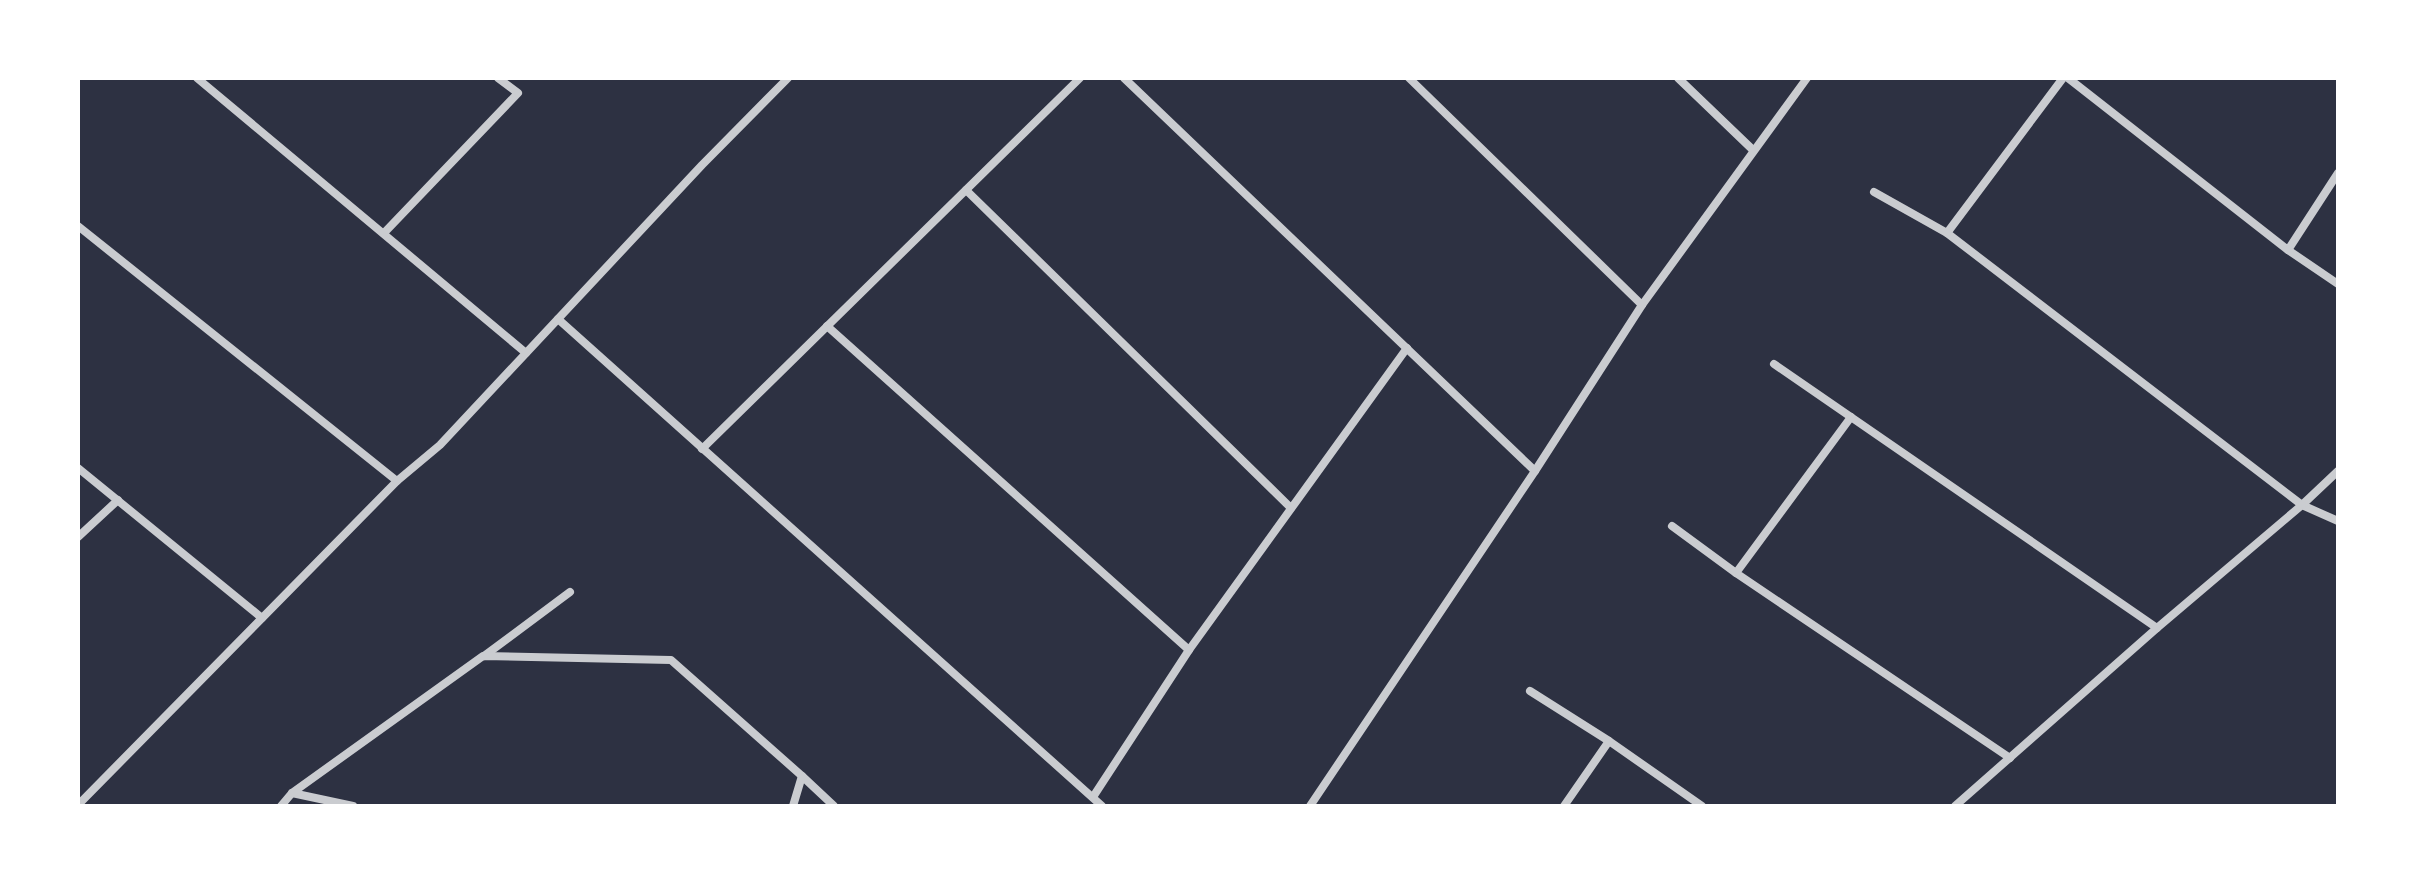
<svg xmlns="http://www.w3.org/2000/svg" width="2416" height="884" font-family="Inter,sans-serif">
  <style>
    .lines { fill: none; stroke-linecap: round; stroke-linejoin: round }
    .minor { stroke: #caccd0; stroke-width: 8 }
  </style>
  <rect width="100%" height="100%" fill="#2d3142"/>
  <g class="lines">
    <!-- minor -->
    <g class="minor">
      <polyline points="197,78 526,353"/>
      <polyline points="1124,78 1535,471 1310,806"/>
      <polyline points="1409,78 1642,305"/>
      <polyline points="1678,78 1753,150"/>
      <polyline points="2063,78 1947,233 2302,505 2338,521"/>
      <polyline points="2068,78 2288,250 2338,173"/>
      <polyline points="966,190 1291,508"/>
      <polyline points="1874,192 1947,233"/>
      <polyline points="78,226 397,481"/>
      <polyline points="384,233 518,93 498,78"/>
      <polyline points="2288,250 2338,284"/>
      <polyline points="558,319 1102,806"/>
      <polyline points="827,326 1189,650"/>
      <polyline points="1774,364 2157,628"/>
      <polyline points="1851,417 1736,573 2010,758"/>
      <polyline points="702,449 1080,78"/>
      <polyline points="78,468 262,618"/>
      <polyline points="1535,471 1642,305 1807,78"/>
      <polyline points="1672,526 1736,573"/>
      <polyline points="78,537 118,500"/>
      <polyline points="484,656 570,592"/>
      <polyline points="1530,691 1609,741 1702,806"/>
      <polyline points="292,793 353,806"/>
      <polyline points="1093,797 1189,650 1407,348"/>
      <polyline points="78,805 397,481 440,445 702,165 788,78"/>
      <polyline points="281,806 292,793 483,656 671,660 802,776"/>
      <polyline points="793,806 802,776 834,806"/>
      <polyline points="1564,806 1609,741"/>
      <polyline points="1955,806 2157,628 2302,505 2338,471"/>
    </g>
  </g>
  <!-- border -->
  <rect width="2416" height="884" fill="none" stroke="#ffffff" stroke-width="160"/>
</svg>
